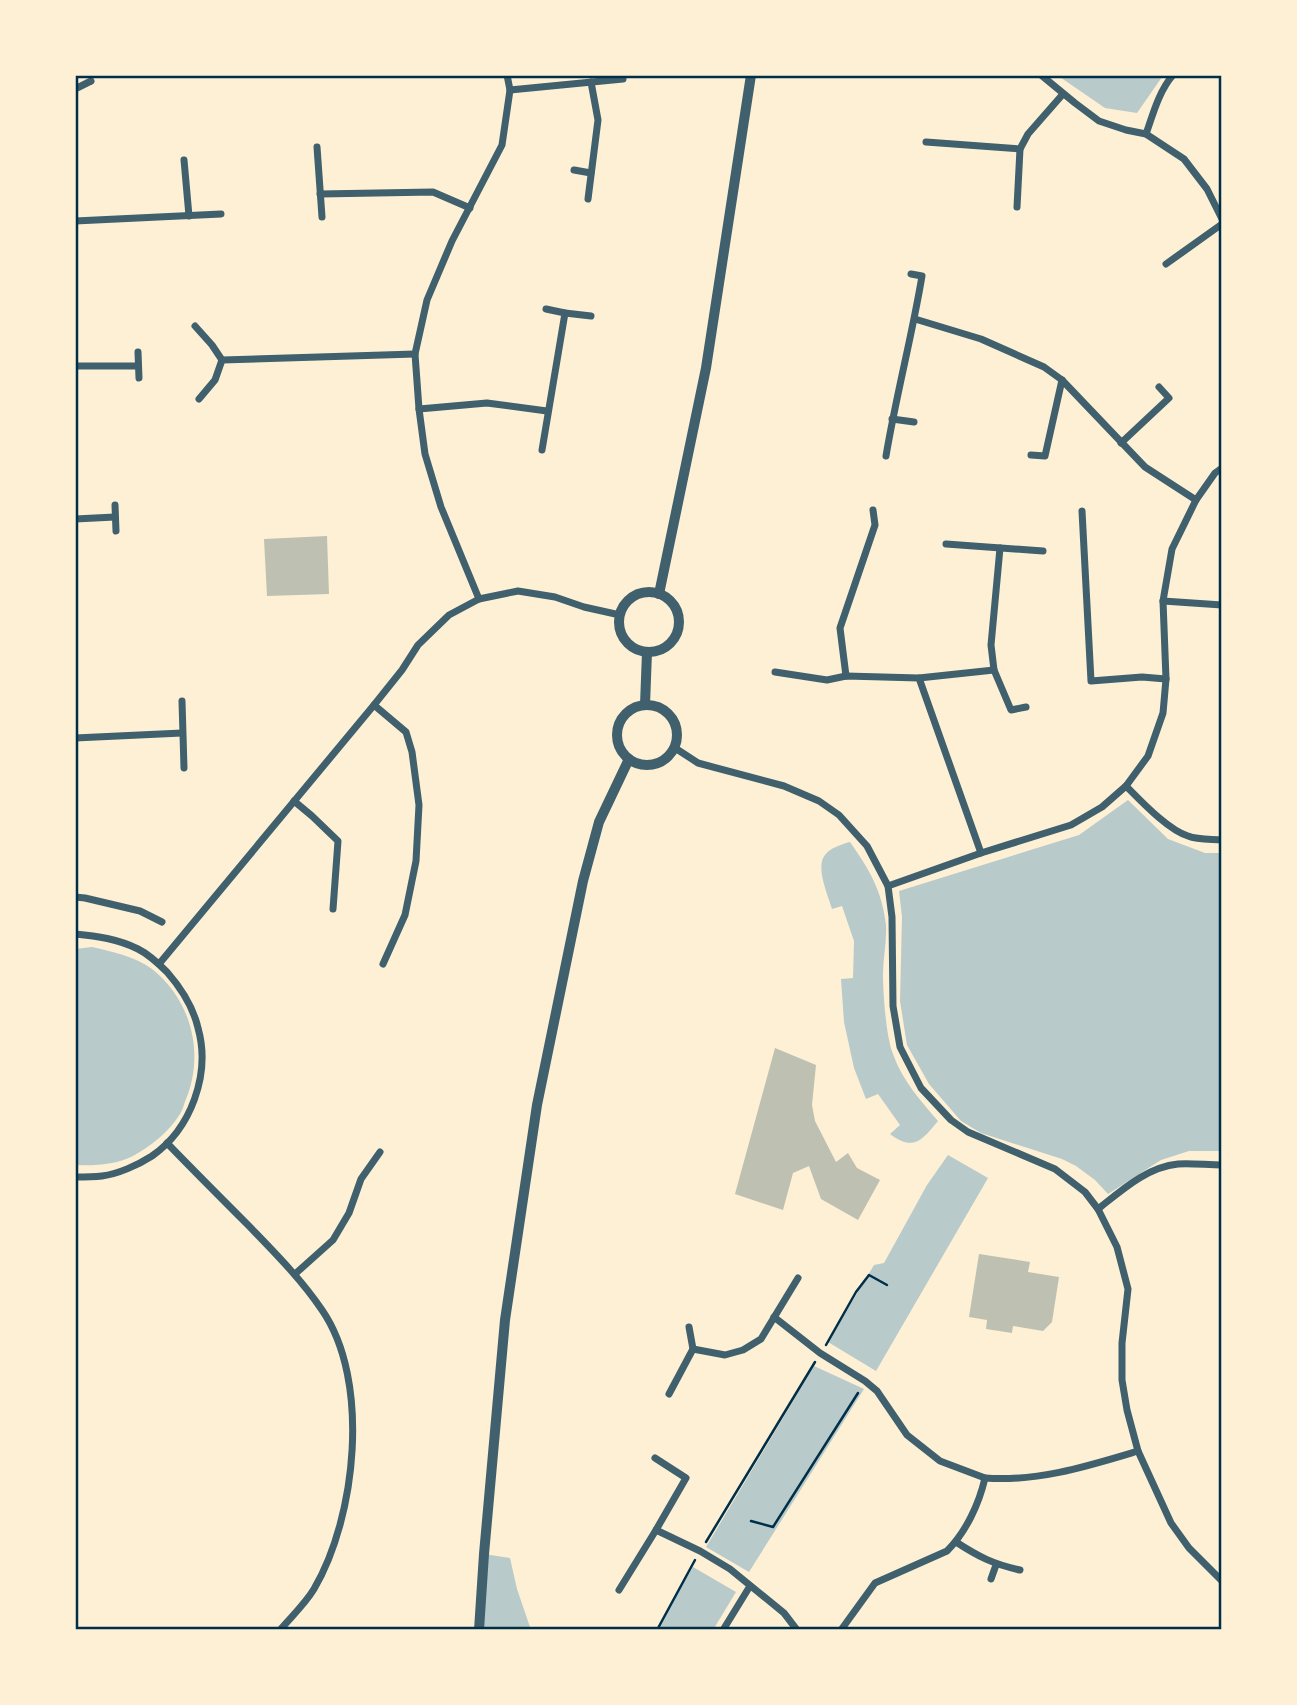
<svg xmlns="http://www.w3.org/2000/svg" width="1297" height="1705" font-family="'Crimson Pro',serif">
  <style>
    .green { fill: #b9caca }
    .building { fill: #bec0b2 }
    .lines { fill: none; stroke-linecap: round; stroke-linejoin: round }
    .path { stroke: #003049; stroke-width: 2.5 }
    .minor { stroke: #3f606c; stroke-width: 7 }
    .tertiary { stroke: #3f606c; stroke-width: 10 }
    .neatline { fill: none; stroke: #003049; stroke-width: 2.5 }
  </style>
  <rect width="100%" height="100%" fill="#fdf0d5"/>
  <!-- green -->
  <g class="green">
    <polygon points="1057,75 1161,75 1162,77 1137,113 1105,108"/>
    <polygon points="1128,800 1168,839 1205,853 1222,853 1222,1151 1189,1151 1161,1160 1108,1194 1095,1180 1076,1166 1062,1159 981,1133 961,1121 929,1084 907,1045 900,1001 902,917 899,891 1079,835"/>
    <path d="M850 842C869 869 882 890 886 925 887 941 883 958 883 974 883 993 886 1037 893 1054 902 1080 920 1100 938 1121 922 1140 914 1152 890 1134L900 1125 878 1094 866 1099 854 1068 844 1022 841 979 853 978 854 941 842 906 832 909C828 895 815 867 825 855 830 848 842 844 850 842Z"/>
    <path d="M92 947C113 952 134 956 152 969 191 1000 205 1053 186 1099 184 1104 183 1109 180 1114 169 1132 151 1146 133 1156 115 1165 94 1166 75 1165V949Z"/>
    <polygon points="948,1155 988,1178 876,1371 828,1342 874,1265 884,1263 927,1185"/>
    <polygon points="814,1366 864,1389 749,1572 706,1547"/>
    <polygon points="484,1554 510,1558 517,1589 531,1630 479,1630"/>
    <polygon points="693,1567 736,1592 713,1630 656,1630"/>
  </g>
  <!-- building -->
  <g class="building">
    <polygon points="327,536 329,594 267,596 264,539"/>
    <polygon points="775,1048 816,1065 812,1105 815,1121 836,1162 848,1153 857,1168 880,1180 858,1220 821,1199 809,1166 793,1173 783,1210 735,1194"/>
    <polygon points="979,1254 1030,1262 1028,1272 1059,1277 1052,1322 1043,1331 1013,1326 1012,1333 986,1329 987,1320 969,1317"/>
  </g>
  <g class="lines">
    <!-- path -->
    <g class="path">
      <polyline points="826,1345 856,1292 869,1275 887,1285"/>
      <polyline points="751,1521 773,1527 858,1393"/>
      <polyline points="706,1542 815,1362"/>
      <polyline points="657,1630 695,1560"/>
    </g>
    <!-- minor -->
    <g class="minor">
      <polyline points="1041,75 1075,103 1099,121 1126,130 1146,134 1184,159 1207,189 1222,219"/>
      <polyline points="75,89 91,81"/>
      <polyline points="510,90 623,79"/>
      <path d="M1146 134C1153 114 1159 91 1173 75"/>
      <polyline points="926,142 1020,149"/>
      <polyline points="317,147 322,217"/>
      <polyline points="184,160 189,216"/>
      <polyline points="574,170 591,173"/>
      <polyline points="320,194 433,192 470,208"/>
      <polyline points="588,199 598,120 591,82"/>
      <polyline points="1017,207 1020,149 1028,134 1063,94"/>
      <polyline points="75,221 221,214"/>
      <polyline points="1166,264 1222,224"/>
      <polyline points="546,309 565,313 591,316"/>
      <polyline points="915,319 981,339 1044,367 1062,380 1145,467 1196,500"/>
      <polyline points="195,326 212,345 222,360 215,380 199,399"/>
      <polyline points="138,352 139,378"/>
      <polyline points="222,360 415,354"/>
      <polyline points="75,366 138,366"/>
      <polyline points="419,409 487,403 547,411"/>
      <polyline points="892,419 914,422"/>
      <polyline points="1121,443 1169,398 1159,387"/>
      <polyline points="542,450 565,313"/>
      <polyline points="1031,455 1045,456 1062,380"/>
      <path d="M886 456C896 396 912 336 922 276L911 274"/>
      <polyline points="115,505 116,531"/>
      <polyline points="1082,511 1091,681 1142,677 1166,679"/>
      <polyline points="75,519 115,517"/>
      <polyline points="946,544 1043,551"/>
      <polyline points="1000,548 991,645 994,670 1011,710 1026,707"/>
      <polyline points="479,599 441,507 425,454 419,409 415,354 427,300 452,241 502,145 510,90 507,75"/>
      <polyline points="1163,601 1222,605"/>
      <polyline points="775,672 827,680 846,676 919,678 994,670"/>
      <polyline points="846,676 840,628 875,525 873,510"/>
      <polyline points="919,678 981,853"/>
      <polyline points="182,701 184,768"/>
      <polyline points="374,705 406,732 412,752 419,805 416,861 405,915 383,964"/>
      <polyline points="75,738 182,733"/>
      <polyline points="675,748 698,763 784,786 819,801 839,815 867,846 888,886 892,917 893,1006 900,1047 921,1088 951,1120 968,1132 1055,1169 1085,1192 1098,1209 1117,1247 1128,1289 1122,1343 1122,1380 1127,1410 1138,1451 1171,1523 1189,1548 1222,1581"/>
      <path d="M1126 786C1141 801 1168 830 1188 836 1198 840 1211 839 1222 840"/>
      <polyline points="294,801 312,816 338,841 333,909"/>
      <polyline points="888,886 981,853 1071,825 1102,807 1126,786 1148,756 1163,713 1166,679 1163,601 1172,549 1196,500 1215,473 1222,468"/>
      <polyline points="75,897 85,898 140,911 162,922"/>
      <path d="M75 934C97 936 118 939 138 949 148 954 158 963 167 972 181 988 193 1006 198 1028 211 1074 191 1129 152 1156 138 1165 118 1174 102 1176 93 1177 84 1177 75 1177"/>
      <polyline points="159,964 374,705 402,670 418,645 449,615 479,599 518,591 555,597 584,607 620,615"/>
      <path d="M167 1143C194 1171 222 1199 249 1226 275 1253 301 1279 322 1310 371 1381 356 1518 314 1589 305 1604 291 1617 280 1630"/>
      <path d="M1098 1209C1122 1190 1147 1167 1178 1164 1192 1163 1207 1165 1222 1165"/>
      <polyline points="295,1274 333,1240 349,1213 361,1179 380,1152"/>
      <polyline points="774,1317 820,1353 865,1381 877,1391 907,1435 940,1461 985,1478"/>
      <polyline points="693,1349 725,1355 743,1350 761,1339 798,1278"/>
      <polyline points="669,1394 693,1349 689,1327"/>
      <polyline points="656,1530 700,1551 730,1569 784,1613 797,1630"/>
      <path d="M956 1542C979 1557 993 1564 1020 1570"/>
      <polyline points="991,1579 996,1565"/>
      <polyline points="619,1590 656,1530 686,1478 655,1458"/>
      <polyline points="723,1630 750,1586"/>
      <path d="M841 1630 875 1583 947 1551C966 1532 979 1504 985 1478 1038 1482 1088 1466 1138 1451"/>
    </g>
    <!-- tertiary -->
    <g class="tertiary">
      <circle cx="649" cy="622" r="30"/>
      <polyline points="659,594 706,368 751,75"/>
      <polyline points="645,705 647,652"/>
      <circle cx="647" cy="735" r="30"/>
      <polyline points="479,1630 484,1554 505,1320 537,1105 583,881 599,822 629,759"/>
    </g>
  </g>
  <!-- border -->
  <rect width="1297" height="1705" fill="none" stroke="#fdf0d5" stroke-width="154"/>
  <rect x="77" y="77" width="1143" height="1551" class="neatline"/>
</svg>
